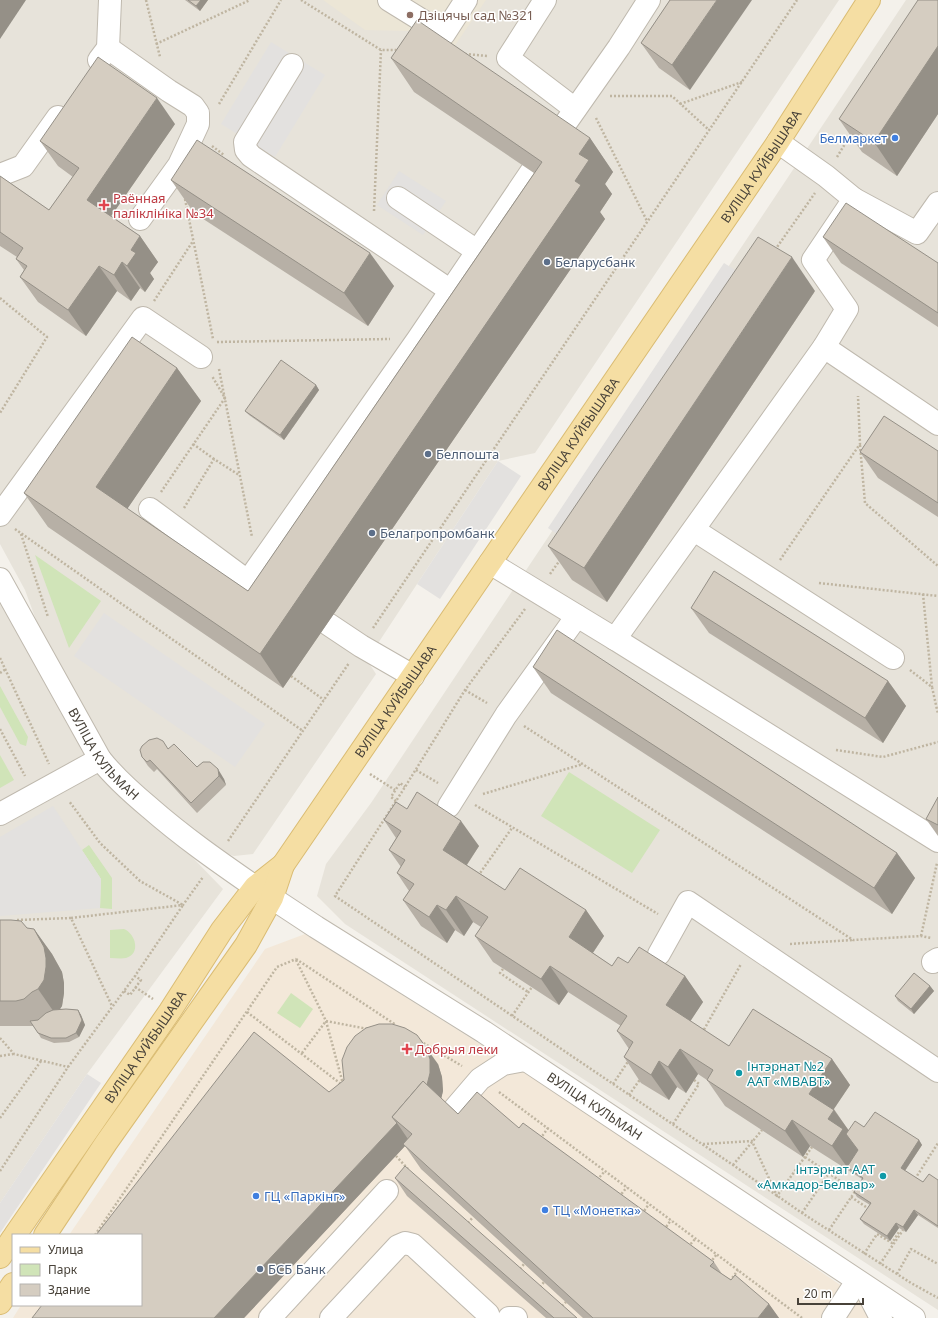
<svg xmlns="http://www.w3.org/2000/svg" width="938" height="1318" font-family="'Noto Sans',sans-serif">
  <style>
    .residential { fill: #e7e3da }
    .commercial { fill: #f3e8d9 }
    .education { fill: #ece6d6 }
    .green { fill: #d0e4b8 }
    .parking { fill: #e3e1df }
    .lines { fill: none; stroke-linecap: round; stroke-linejoin: round }
    .minor-casing { stroke: #bfb9ae; stroke-width: 24 }
    .major-casing { stroke: #dabc73; stroke-width: 24 }
    .path { stroke: #bfb5a1; stroke-width: 2.5; stroke-dasharray: 2 2; stroke-linecap: butt }
    .minor { stroke: #fff; stroke-width: 22 }
    .major { stroke: #f5dea3; stroke-width: 22 }
    .wall { fill: #b7b0a6 }
    .shaded-wall { fill: #959087 }
    .building { fill: #d5cdc1; stroke: #959087 }
    .education-dot { fill: #8d6e63; stroke: #fff; stroke-width: 1.5 }
    .shop-dot { fill: #3f7fe0; stroke: #fff; stroke-width: 1.5 }
    .health-dot { fill: #e0444e; stroke: #fff; stroke-width: 1.5 }
    .service-dot { fill: #5c6f8a; stroke: #fff; stroke-width: 1.5 }
    .culture-dot { fill: #0f9aa8; stroke: #fff; stroke-width: 1.5 }
    .labels { text-anchor: middle; dominant-baseline: central; stroke-width: 3; stroke-linejoin: round; paint-order: stroke }
    .education-label { font-size: 13px; fill: #785e54; stroke: #fff; text-anchor: start }
    .shop-label { font-size: 13px; fill: #366cbe; stroke: #fff; text-anchor: start }
    .street-label { font-size: 13px; fill: #484239; stroke: #fff }
    .health-label { font-size: 13px; fill: #be3a42; stroke: #fff; text-anchor: start }
    .service-label { font-size: 13px; fill: #4e5e75; stroke: #fff; text-anchor: start }
    .culture-label { font-size: 13px; fill: #0d838f; stroke: #fff; text-anchor: start }
  </style>
  <rect width="100%" height="100%" fill="#f4f1eb"/>
  <!-- residential -->
  <g class="residential">
    <polygon points="0,0 839,0 535,453 498,461 367,660 376,674 253,854 234,856 209,848 107,760 50,658 25,590 0,544"/>
    <polygon points="906,0 938,0 938,1310 345,924 317,896 326,864 371,803"/>
    <polygon points="0,601 68,726 102,779 192,857 223,889 87,1074 0,1203"/>
  </g>
  <!-- commercial -->
  <polygon class="commercial" points="305,934 550,1088 889,1318 13,1318 21,1305 141,1305 141,1235 69,1235 265,949"/>
  <!-- education -->
  <polygon class="education" points="323,0 486,0 454,47 408,31 365,30"/>
  <!-- green -->
  <g class="green">
    <polygon points="35,555 101,601 69,648"/>
    <polygon points="0,686 28,737 26,746 20,744 0,707"/>
    <polygon points="0,755 14,780 0,788"/>
    <polygon points="569,772 660,830 632,873 541,816"/>
    <polygon points="89,845 112,878 112,909 100,908 101,879 82,850"/>
    <path d="M124 929C136 934 141 954 126 958 121 959 115 958 110 958V930Z"/>
    <polygon points="291,993 313,1009 300,1028 277,1013"/>
  </g>
  <!-- parking -->
  <g class="parking">
    <polygon points="271,42 325,75 275,157 221,124"/>
    <polygon points="399,171 446,201 423,235 377,205"/>
    <polygon points="724,263 743,275 566,540 548,528"/>
    <polygon points="498,461 521,476 440,599 417,584"/>
    <polygon points="104,613 265,724 235,767 74,656"/>
    <polygon points="53,806 101,879 100,908 0,916 0,837"/>
    <polygon points="87,1074 101,1083 0,1233 0,1203"/>
  </g>
  <g class="lines">
    <defs>
      <g id="minor">
        <polyline points="389,0 444,34 466,0"/>
        <polyline points="545,0 508,58 575,109"/>
        <polyline points="108,48 169,91 193,106 198,113 198,124 179,165 140,219"/>
        <polyline points="99,60 108,48 110,0"/>
        <polyline points="292,65 245,142 246,150 251,156 451,291"/>
        <polyline points="558,134 619,47 649,0"/>
        <polyline points="0,175 23,166 58,117"/>
        <polyline points="398,198 477,251"/>
        <polyline points="854,199 917,233 938,203"/>
        <polyline points="824,347 938,424"/>
        <polyline points="150,509 246,580 253,574 418,339 531,172"/>
        <polyline points="0,515 143,318 201,357"/>
        <polyline points="694,530 893,658"/>
        <polyline points="490,563 615,639 824,347 847,309 813,260 854,199 826,176 778,142"/>
        <path id="s1" d="M0 579 100 759C115 778 132 793 150 808 183 837 219 862 255 887"/>
        <polyline points="328,624 361,646 413,676"/>
        <polyline points="615,639 938,841"/>
        <polyline points="449,806 506,715 577,616"/>
        <polyline points="0,814 100,759"/>
        <path id="s2" d="M272 898 316 927 484 1032 914 1318"/>
        <polyline points="659,954 688,902 938,1071"/>
        <polyline points="933,962 938,959"/>
        <polyline points="450,1114 480,1079 503,1064 525,1060"/>
        <polyline points="865,1287 881,1318"/>
        <polyline points="270,1318 387,1191"/>
        <polyline points="331,1318 398,1246 405,1243 413,1245 488,1314 489,1318"/>
        <polyline points="509,1318 516,1318"/>
        <polyline points="833,1318 857,1281"/>
      </g>
      <g id="major">
        <path id="s3" d="M15 1235 170 1011 222 930 255 887 283 865"/>
        <path id="s4" d="M45 1235 106 1143 246 945 272 898 283 865 778 142 869 0"/>
        <polyline points="0,1257 13,1238"/>
        <polyline points="0,1303 13,1284"/>
      </g>
    </defs>
    <!-- minor casing -->
    <use href="#minor" class="minor-casing"/>
    <!-- major casing -->
    <use href="#major" class="major-casing"/>
    <!-- path -->
    <g class="path">
      <polyline points="146,0 160,57"/>
      <polyline points="301,0 381,50 400,50"/>
      <polyline points="156,44 250,0"/>
      <polyline points="465,54 488,56"/>
      <polyline points="610,96 672,96 709,130"/>
      <polyline points="219,104 281,0"/>
      <polyline points="680,104 742,82"/>
      <polyline points="596,118 647,221"/>
      <polyline points="212,146 224,155"/>
      <polyline points="837,157 851,134"/>
      <polyline points="185,199 213,339"/>
      <polyline points="374,211 381,50"/>
      <polyline points="775,250 815,193"/>
      <polyline points="0,298 47,337 0,413"/>
      <polyline points="154,301 193,241"/>
      <polyline points="217,342 390,339"/>
      <polyline points="219,369 252,537"/>
      <polyline points="193,444 214,459"/>
      <polyline points="860,445 865,503 938,566"/>
      <polyline points="161,492 225,398 212,376"/>
      <polyline points="184,508 214,459 239,475"/>
      <polyline points="15,529 303,731"/>
      <polyline points="21,534 48,617"/>
      <polyline points="780,560 860,444 858,396"/>
      <polyline points="550,574 560,560"/>
      <polyline points="819,583 938,596"/>
      <polyline points="923,594 932,687"/>
      <polyline points="525,609 465,690 405,787 335,896 733,1165 802,1213 911,1283 938,1298"/>
      <polyline points="373,628 797,0"/>
      <polyline points="0,658 49,764"/>
      <polyline points="910,670 932,687 938,714"/>
      <polyline points="0,673 6,669"/>
      <polyline points="291,676 324,700"/>
      <polyline points="465,690 487,703"/>
      <polyline points="524,726 853,940 921,936 931,938"/>
      <polyline points="0,729 25,776"/>
      <polyline points="836,750 883,757 938,742"/>
      <polyline points="416,770 438,783"/>
      <polyline points="370,774 395,790"/>
      <polyline points="483,794 583,764"/>
      <polyline points="396,801 391,797 400,783 405,787"/>
      <polyline points="475,805 658,914"/>
      <polyline points="228,841 349,663"/>
      <polyline points="478,876 512,828"/>
      <polyline points="71,918 183,905 203,877"/>
      <polyline points="17,920 71,918 112,1006"/>
      <polyline points="921,936 937,863"/>
      <polyline points="790,944 853,940"/>
      <polyline points="296,959 396,1025"/>
      <polyline points="296,960 326,1021 343,1084"/>
      <polyline points="503,969 500,973 528,992"/>
      <polyline points="135,987 153,999"/>
      <polyline points="124,991 130,995 141,980 135,976"/>
      <polyline points="247,1012 341,1084"/>
      <polyline points="512,1016 532,987"/>
      <polyline points="702,1033 741,964"/>
      <polyline points="0,1038 14,1054 68,1067"/>
      <polyline points="420,1041 462,1066"/>
      <polyline points="302,1053 326,1021 368,1029"/>
      <polyline points="0,1056 13,1054"/>
      <polyline points="613,1084 629,1060"/>
      <polyline points="499,1092 802,1318"/>
      <polyline points="629,1095 641,1078"/>
      <polyline points="0,1118 41,1061"/>
      <polyline points="673,1124 699,1084 694,1080"/>
      <polyline points="540,1139 548,1128"/>
      <polyline points="703,1144 752,1141 777,1196 812,1147"/>
      <polyline points="396,1156 408,1169"/>
      <polyline points="805,1157 855,1191"/>
      <polyline points="733,1165 762,1130"/>
      <polyline points="0,1171 68,1067 135,976 183,905 140,881 100,843 69,801"/>
      <polyline points="915,1179 938,1143"/>
      <polyline points="597,1180 605,1171"/>
      <polyline points="619,1197 627,1187"/>
      <polyline points="851,1197 869,1209"/>
      <polyline points="802,1213 829,1173"/>
      <polyline points="642,1214 649,1204"/>
      <polyline points="468,1223 473,1217"/>
      <polyline points="664,1230 671,1220"/>
      <polyline points="829,1230 856,1190"/>
      <polyline points="95,1235 277,967 296,959"/>
      <polyline points="688,1247 696,1238"/>
      <polyline points="864,1254 877,1234 892,1243 899,1232"/>
      <polyline points="710,1263 717,1254"/>
      <polyline points="880,1264 903,1230"/>
      <polyline points="520,1269 524,1264"/>
      <polyline points="897,1274 911,1249 938,1264"/>
      <polyline points="730,1281 738,1270"/>
      <polyline points="540,1287 544,1282"/>
      <polyline points="562,1306 566,1302"/>
    </g>
    <!-- minor -->
    <use href="#minor" class="minor"/>
    <!-- major -->
    <use href="#major" class="major"/>
  </g>
  <!-- wall -->
  <g class="wall">
    <polygon points="185,0 208,0 200,11"/>
    <polygon points="670,0 690,90 659,68 641,43"/>
    <polygon points="938,0 938,114 897,176 862,152 839,119"/>
    <polygon points="391,58 590,138 613,172 605,184 612,194 600,212 605,219 283,688 48,527 24,493 177,368 201,401 127,509 248,591 534,173 414,92"/>
    <polygon points="175,124 111,216 140,236 158,262 150,273 154,279 145,292 140,288 131,301 117,291 86,336 38,302 20,277 24,270 16,259 17,257 0,246 0,176 49,210 73,177 58,166 40,141"/>
    <polygon points="171,180 394,286 368,326 194,213"/>
    <polygon points="823,237 938,263 938,327 841,263"/>
    <polygon points="815,291 607,602 572,580 548,546"/>
    <polygon points="316,385 319,390 284,440 249,415 245,411"/>
    <polygon points="938,451 938,517 878,478 860,452"/>
    <polygon points="691,608 888,681 906,706 883,743 709,633"/>
    <polygon points="533,667 897,853 915,878 892,914 551,693"/>
    <polygon points="168,749 197,767 203,762 224,779 226,785 197,813 157,769 154,772 148,766 142,757"/>
    <polygon points="938,797 938,836 926,819"/>
    <polygon points="407,809 479,846 467,865 505,890 586,910 604,936 593,953 612,966 628,963 685,976 703,1002 690,1021 729,1046 832,1059 850,1085 834,1109 849,1131 864,1127 919,1140 922,1145 905,1171 923,1182 938,1180 938,1228 918,1215 906,1232 899,1228 890,1241 864,1224 860,1219 870,1205 857,1197 854,1192 862,1179 810,1146 803,1157 725,1106 707,1080 698,1074 686,1093 677,1087 669,1100 641,1083 624,1057 629,1049 617,1031 621,1026 568,992 559,1005 493,962 475,936 481,927 473,922 464,936 455,930 447,943 421,926 403,900 409,891 397,873 401,867 389,850 396,838 384,820"/>
    <polygon points="0,920 27,928 34,929 52,954 62,972 64,983 64,993 62,1006 60,1009 78,1010 81,1015 85,1025 79,1037 69,1042 54,1043 41,1038 34,1026 0,1026"/>
    <polygon points="930,986 934,991 914,1014 898,1001 895,996"/>
    <polygon points="438,1064 442,1077 443,1091 441,1098 458,1114 519,1128 714,1262 722,1274 769,1304 779,1318 583,1318 421,1169 405,1146 244,1318 32,1318 329,1092"/>
    <polygon points="395,1178 577,1318 546,1318 407,1196"/>
  </g>
  <!-- shaded-wall -->
  <g class="shaded-wall">
    <polygon points="0,0 26,0 0,39"/>
    <polygon points="201,0 208,0 200,11 196,6"/>
    <polygon points="717,0 752,0 690,90 672,65"/>
    <polygon points="938,46 938,114 897,176 874,142"/>
    <polygon points="157,98 175,124 105,225 87,200"/>
    <polygon points="590,138 613,172 605,184 612,194 600,212 605,219 283,688 260,654 575,181 579,154"/>
    <polygon points="140,236 158,262 150,273 154,279 145,292 127,266 131,250"/>
    <polygon points="370,253 394,286 368,326 344,293"/>
    <polygon points="792,257 815,291 607,602 584,568"/>
    <polygon points="122,262 140,288 131,301 114,275"/>
    <polygon points="99,266 117,291 86,336 68,310"/>
    <polygon points="177,368 201,401 119,521 96,487"/>
    <polygon points="316,385 319,390 284,440 280,435"/>
    <polygon points="888,681 906,706 883,743 865,718"/>
    <polygon points="218,769 224,779 226,785 219,776"/>
    <polygon points="461,821 479,846 460,875 443,850"/>
    <polygon points="897,853 915,878 892,914 874,888"/>
    <polygon points="456,896 473,922 464,936 446,910"/>
    <polygon points="437,905 455,930 447,943 429,917"/>
    <polygon points="586,910 604,936 586,963 569,937"/>
    <polygon points="34,929 52,954 62,972 64,983 64,993 62,1006 56,1015 38,989"/>
    <polygon points="550,966 568,992 559,1005 541,979"/>
    <polygon points="685,976 703,1002 684,1031 666,1005"/>
    <polygon points="930,986 934,991 914,1014 911,1009"/>
    <polygon points="78,1010 81,1015 85,1025 79,1037 76,1033"/>
    <polygon points="425,1046 438,1064 442,1077 443,1091 440,1104 427,1086"/>
    <polygon points="680,1049 698,1074 686,1093 668,1067"/>
    <polygon points="832,1059 850,1085 827,1119 809,1094"/>
    <polygon points="659,1061 677,1087 669,1100 651,1075"/>
    <polygon points="834,1110 852,1135 861,1155 847,1167 832,1146 828,1119"/>
    <polygon points="792,1120 810,1146 803,1157 785,1131"/>
    <polygon points="397,1123 410,1142 403,1144 405,1146 244,1318 214,1318"/>
    <polygon points="919,1140 922,1145 904,1172 901,1168"/>
    <polygon points="914,1210 918,1215 906,1232 903,1227"/>
    <polygon points="896,1223 899,1228 890,1241 887,1236"/>
    <polygon points="769,1304 779,1318 758,1318"/>
  </g>
  <!-- building -->
  <g class="building">
    <polygon points="188,0 201,0 196,6"/>
    <polygon points="670,0 717,0 672,65 641,43"/>
    <polygon points="918,0 938,0 938,46 874,142 839,119"/>
    <polygon points="417,20 590,138 579,154 589,160 575,181 581,185 260,654 24,493 132,337 177,368 96,487 248,591 542,162 391,58"/>
    <polygon points="98,57 157,98 87,200 140,236 131,250 136,253 127,266 122,262 114,275 99,266 68,310 20,277 27,266 16,259 23,248 0,232 0,176 49,210 79,168 40,141"/>
    <polygon points="197,140 370,253 344,293 171,180"/>
    <polygon points="846,203 938,263 938,313 823,237"/>
    <polygon points="758,237 792,257 584,568 548,546"/>
    <polygon points="281,360 316,385 280,435 245,411"/>
    <polygon points="884,416 938,451 938,503 860,452"/>
    <polygon points="714,571 888,681 865,718 691,608"/>
    <polygon points="557,630 897,853 874,888 533,667"/>
    <polygon points="157,738 163,741 168,749 174,744 197,767 203,762 210,762 218,769 219,776 191,803 150,760 147,762 142,757 140,750 142,746 149,740"/>
    <polygon points="417,792 461,821 443,850 505,890 520,868 586,910 569,937 612,966 618,957 628,963 639,947 685,976 666,1005 729,1046 753,1009 832,1059 809,1094 834,1110 828,1119 843,1129 832,1146 792,1120 785,1131 707,1080 713,1070 680,1049 668,1067 659,1061 651,1075 624,1057 633,1042 617,1031 627,1016 550,966 541,979 475,936 488,917 456,896 446,910 437,905 429,917 403,900 414,884 397,873 405,860 389,850 401,831 384,820 396,802 407,809"/>
    <polygon points="938,797 938,825 926,819"/>
    <polygon points="0,920 11,920 21,921 27,928 34,929 44,947 46,958 46,967 44,980 38,989 32,992 24,999 16,1001 0,1001"/>
    <polygon points="914,973 930,986 911,1009 895,996"/>
    <polygon points="66,1009 78,1010 82,1020 76,1033 66,1038 51,1038 38,1033 30,1021 38,1020 46,1013 53,1010"/>
    <polygon points="379,1024 392,1024 405,1028 417,1035 425,1046 430,1059 430,1073 427,1085 423,1081 392,1117 397,1123 214,1318 32,1318 42,1305 141,1305 141,1235 96,1235 254,1032 329,1092 344,1080 342,1060 347,1047 355,1036 366,1028"/>
    <polygon points="423,1081 458,1114 477,1092 519,1128 523,1123 714,1262 710,1266 731,1280 735,1275 769,1304 758,1318 593,1318 403,1144 412,1134 392,1117"/>
    <polygon points="875,1112 919,1140 901,1168 923,1182 929,1174 938,1180 938,1226 914,1210 903,1227 896,1223 887,1236 860,1219 871,1203 854,1192 863,1178 847,1167 858,1150 846,1134 855,1121 864,1127"/>
    <polygon points="405,1166 577,1318 554,1318 395,1178"/>
  </g>
  <!-- markers -->
  <circle class="education-dot" cx="410" cy="15" r="4"/>
  <g class="shop-dot">
    <circle cx="895" cy="138" r="4"/>
    <circle cx="256" cy="1196" r="4"/>
    <circle cx="545" cy="1210" r="4"/>
  </g>
  <g class="health-dot">
    <path d="M102 199h4v4h4v4h-4v4h-4v-4h-4v-4h4z"/>
    <path d="M405 1043h4v4h4v4h-4v4h-4v-4h-4v-4h4z"/>
  </g>
  <g class="service-dot">
    <circle cx="547" cy="262" r="4"/>
    <circle cx="428" cy="454" r="4"/>
    <circle cx="372" cy="533" r="4"/>
    <circle cx="260" cy="1269" r="4"/>
  </g>
  <g class="culture-dot">
    <circle cx="739" cy="1073" r="4"/>
    <circle cx="883" cy="1176" r="4"/>
  </g>
  <g class="labels">
    <!-- education labels -->
    <g class="education-label">
      <text x="418" y="15">Дзіцячы сад №321</text>
    </g>
    <!-- shop labels -->
    <g class="shop-label">
      <text x="887" y="138" text-anchor="end">Белмаркет</text>
      <text x="264" y="1196">ГЦ «Паркінг»</text>
      <text x="553" y="1210">ТЦ «Монетка»</text>
    </g>
    <!-- street labels -->
    <g class="street-label">
      <text stroke="none"><textPath href="#s4" startOffset="1288">ВУЛІЦА КУЙБЫШАВА</textPath></text>
      <text stroke="none"><textPath href="#s4" startOffset="964">ВУЛІЦА КУЙБЫШАВА</textPath></text>
      <text stroke="none"><textPath href="#s4" startOffset="640">ВУЛІЦА КУЙБЫШАВА</textPath></text>
      <text stroke="none"><textPath href="#s1" startOffset="204">ВУЛІЦА КУЛЬМАН</textPath></text>
      <text stroke="none"><textPath href="#s3" startOffset="229">ВУЛІЦА КУЙБЫШАВА</textPath></text>
      <text stroke="none"><textPath href="#s2" startOffset="384">ВУЛІЦА КУЛЬМАН</textPath></text>
    </g>
    <!-- health labels -->
    <g class="health-label">
      <text x="113" y="198">Раённая<tspan x="113" dy="15">паліклініка №34</tspan></text>
      <text x="415" y="1049">Добрыя леки</text>
    </g>
    <!-- service labels -->
    <g class="service-label">
      <text x="555" y="262">Беларусбанк</text>
      <text x="436" y="454">Белпошта</text>
      <text x="380" y="533">Белагропромбанк</text>
      <text x="268" y="1269">БСБ Банк</text>
    </g>
    <!-- culture labels -->
    <g class="culture-label">
      <text x="747" y="1066">Інтэрнат №2<tspan x="747" dy="15">ААТ «МВАВТ»</tspan></text>
      <text x="875" y="1169" text-anchor="end">Інтэрнат ААТ<tspan x="875" dy="15">«Амкадор-Белвар»</tspan></text>
    </g>
  </g>
  <!-- legend -->
  <rect x="12" y="1234" width="130" height="72" fill="#ffffff" stroke="#b6b3b0"/>
  <rect x="20" y="1247" width="20" height="6" fill="#f5dea3" stroke="#b6b3b0"/>
  <text x="48" y="1254" font-size="12" fill="#484239">Улица</text>
  <rect x="20" y="1264" width="20" height="12" fill="#d0e4b8" stroke="#b6b3b0"/>
  <text x="48" y="1274" font-size="12" fill="#484239">Парк</text>
  <rect x="20" y="1284" width="20" height="12" fill="#d5cdc1" stroke="#b6b3b0"/>
  <text x="48" y="1294" font-size="12" fill="#484239">Здание</text>
  <!-- scale -->
  <path d="M798 1298v6h65v-6" fill="none" stroke="#484239" stroke-width="2"/>
  <text x="804" y="1298" font-size="12" fill="#484239" stroke="#ffffff" stroke-width="3" paint-order="stroke">20 m</text>
</svg>
